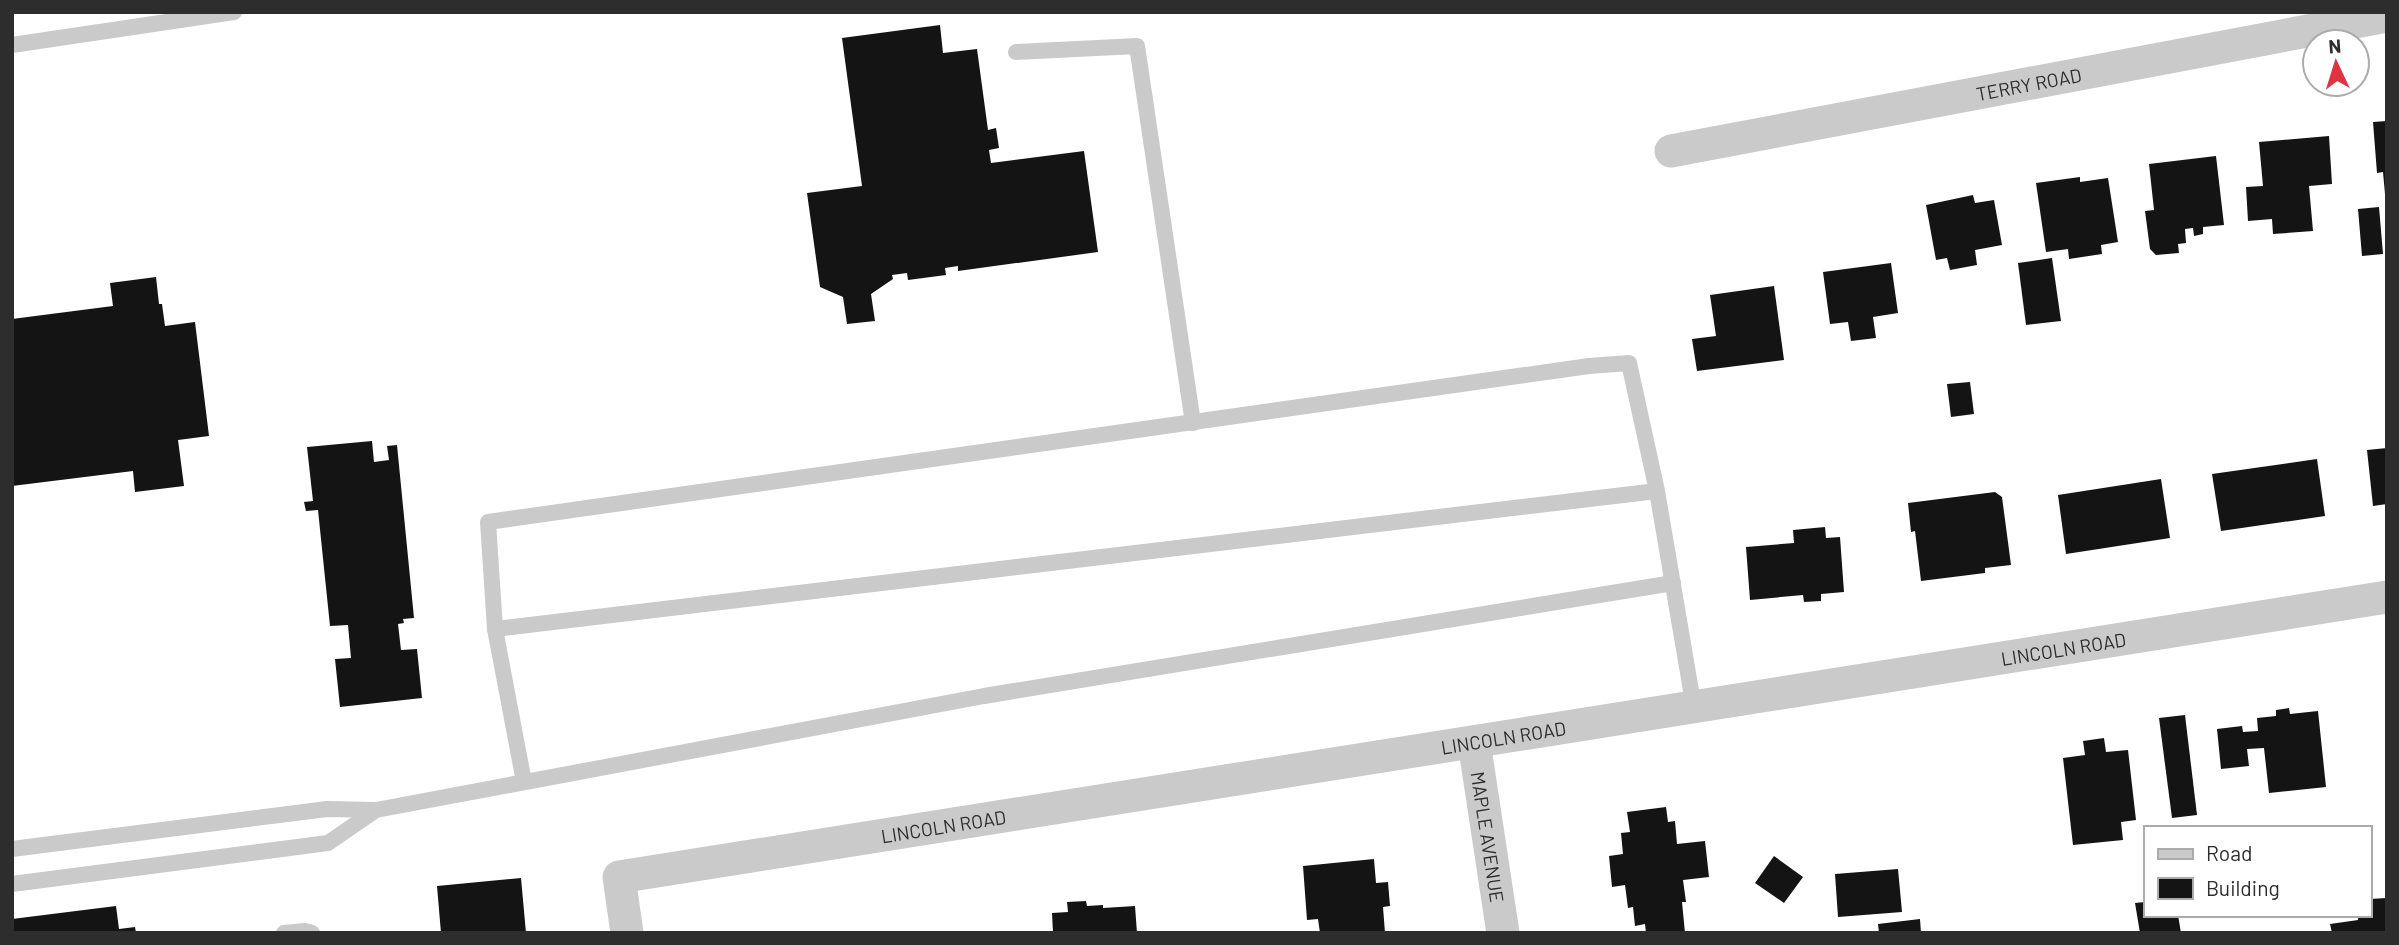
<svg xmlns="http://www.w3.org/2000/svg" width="2399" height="945" font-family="Barlow,sans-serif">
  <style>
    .building { fill: #141414 }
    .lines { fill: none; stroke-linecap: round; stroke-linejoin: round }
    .service { stroke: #cacaca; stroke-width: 16 }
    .minor { stroke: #cacaca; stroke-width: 33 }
    .labels { text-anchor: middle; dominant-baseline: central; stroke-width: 7; stroke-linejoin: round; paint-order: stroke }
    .street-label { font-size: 19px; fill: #2d2d2d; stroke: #fff }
  </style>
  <rect width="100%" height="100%" fill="#fff"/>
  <!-- building -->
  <g class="building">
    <polygon points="940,25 943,53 977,49 988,130 996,128 999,148 989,150 991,163 1084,151 1098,252 958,271 958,266 945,268 946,275 908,280 907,273 892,275 893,279 871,294 875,321 847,324 843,297 820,287 807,193 862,186 842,38"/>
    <polygon points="2387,121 2387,194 2385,194 2383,172 2377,173 2373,122"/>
    <polygon points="2329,136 2332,184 2309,186 2313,231 2273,234 2272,219 2248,221 2246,187 2263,186 2259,142"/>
    <polygon points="2216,156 2224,225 2203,227 2203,234 2194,236 2193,228 2185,229 2186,243 2178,244 2179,253 2156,255 2150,249 2145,211 2154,210 2149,164"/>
    <polygon points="2080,177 2080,182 2108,178 2118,242 2101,245 2102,254 2069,259 2068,249 2046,252 2036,183"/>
    <polygon points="1973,195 1975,203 1994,200 2002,245 1975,250 1977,265 1950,270 1947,258 1936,260 1926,205"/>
    <polygon points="2379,207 2383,254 2362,256 2358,209"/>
    <polygon points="2052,258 2061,321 2026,325 2018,263"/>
    <polygon points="1891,263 1898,313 1873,317 1876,338 1851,341 1848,322 1830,324 1823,272"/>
    <polygon points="156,277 159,304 162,304 165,326 195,322 209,436 178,440 184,486 135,492 133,471 12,486 12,319 113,306 110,283"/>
    <polygon points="1774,286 1784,360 1697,371 1692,339 1716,336 1710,295"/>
    <polygon points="1970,382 1974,414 1951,417 1947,384"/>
    <polygon points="372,441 374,462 389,460 387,446 397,445 414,618 403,619 404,623 398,624 401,650 417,649 422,698 340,707 335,659 351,658 348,625 330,626 318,510 306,511 304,502 313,501 307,447"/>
    <polygon points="2387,448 2387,504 2373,506 2367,450"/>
    <polygon points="2317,459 2325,516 2221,531 2212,474"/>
    <polygon points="2161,479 2170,538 2066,554 2058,495"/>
    <polygon points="1995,492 2002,497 2011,565 1985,568 1985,573 1921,581 1915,531 1911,532 1908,503"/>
    <polygon points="1825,527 1826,538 1840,537 1844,592 1821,594 1821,601 1804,602 1803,595 1750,600 1746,547 1794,543 1793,530"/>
    <polygon points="2289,708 2290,714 2318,711 2326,787 2269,793 2264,748 2247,749 2249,766 2221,769 2217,729 2242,726 2243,732 2258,731 2257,718 2276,716 2276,710"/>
    <polygon points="2185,715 2197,815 2172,818 2159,718"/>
    <polygon points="2104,738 2106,752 2128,750 2136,820 2121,822 2123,840 2073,845 2063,758 2085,755 2083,741"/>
    <polygon points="1666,807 1668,822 1675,821 1677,844 1705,841 1709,877 1683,880 1686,902 1682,902 1685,933 1646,933 1645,924 1635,926 1633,907 1628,908 1625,885 1612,887 1609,856 1623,854 1621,833 1630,832 1627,812"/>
    <polygon points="1774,856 1803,877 1784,903 1755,883"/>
    <polygon points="1374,859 1376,883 1388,882 1390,906 1383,907 1385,933 1320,933 1318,919 1307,920 1303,866"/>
    <polygon points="1898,869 1902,912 1838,917 1835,874"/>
    <polygon points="521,878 526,933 441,933 437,886"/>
    <polygon points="2387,898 2387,933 2332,933 2330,924 2358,920 2358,915 2369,915 2369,899"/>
    <polygon points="1086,901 1087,906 1103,905 1103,908 1135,906 1137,933 1053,933 1052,913 1068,912 1067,902"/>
    <polygon points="2145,902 2145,915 2178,915 2181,933 2140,933 2135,903"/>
    <polygon points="116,906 119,929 135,927 136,933 12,933 12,919"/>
    <polygon points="1920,919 1921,933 1879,933 1878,924"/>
  </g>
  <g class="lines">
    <!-- service -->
    <g class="service">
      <polyline points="12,45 234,12"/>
      <polyline points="1016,52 1137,46 1193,423"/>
      <polyline points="1657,491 1629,363 1589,366 488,522 495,629 1657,491 1694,708"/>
      <polyline points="495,629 524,782"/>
      <polyline points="12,849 327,809 376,810 984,696 1673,583"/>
      <polyline points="12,884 328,843 376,810"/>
      <polyline points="284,933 305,931 312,933"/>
    </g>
    <!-- minor -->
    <g class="minor">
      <path id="s1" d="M1671 151 2387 16"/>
      <path id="s2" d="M1474 742 1503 933"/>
      <path id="s3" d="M627 933 619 877 2387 597"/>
    </g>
  </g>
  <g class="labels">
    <!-- street labels -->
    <g class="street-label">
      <text stroke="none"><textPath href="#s1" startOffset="364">TERRY ROAD</textPath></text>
      <text stroke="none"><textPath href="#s3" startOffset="1519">LINCOLN ROAD</textPath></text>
      <text stroke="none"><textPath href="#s3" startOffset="952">LINCOLN ROAD</textPath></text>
      <text stroke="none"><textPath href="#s3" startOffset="385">LINCOLN ROAD</textPath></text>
      <text stroke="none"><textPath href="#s2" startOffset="96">MAPLE AVENUE</textPath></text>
    </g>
  </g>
  <!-- border -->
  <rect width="2399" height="945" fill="none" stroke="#2d2d2d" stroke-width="28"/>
  <!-- legend -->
  <rect x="2144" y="826" width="228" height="91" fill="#ffffff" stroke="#ababab" stroke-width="2"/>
  <rect x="2158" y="849" width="35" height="10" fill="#cacaca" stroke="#ababab" stroke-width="2"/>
  <text x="2206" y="861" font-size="21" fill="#2d2d2d">Road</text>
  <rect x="2158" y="878" width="35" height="21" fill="#141414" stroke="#ababab" stroke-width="2"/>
  <text x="2206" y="896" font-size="21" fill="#2d2d2d">Building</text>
  <!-- north arrow -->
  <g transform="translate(2336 63) rotate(356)"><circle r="33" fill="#ffffff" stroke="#ababab" stroke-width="2"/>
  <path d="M0-5L12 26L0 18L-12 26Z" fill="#e03342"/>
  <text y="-10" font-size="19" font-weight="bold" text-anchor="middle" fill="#2d2d2d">N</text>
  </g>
</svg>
